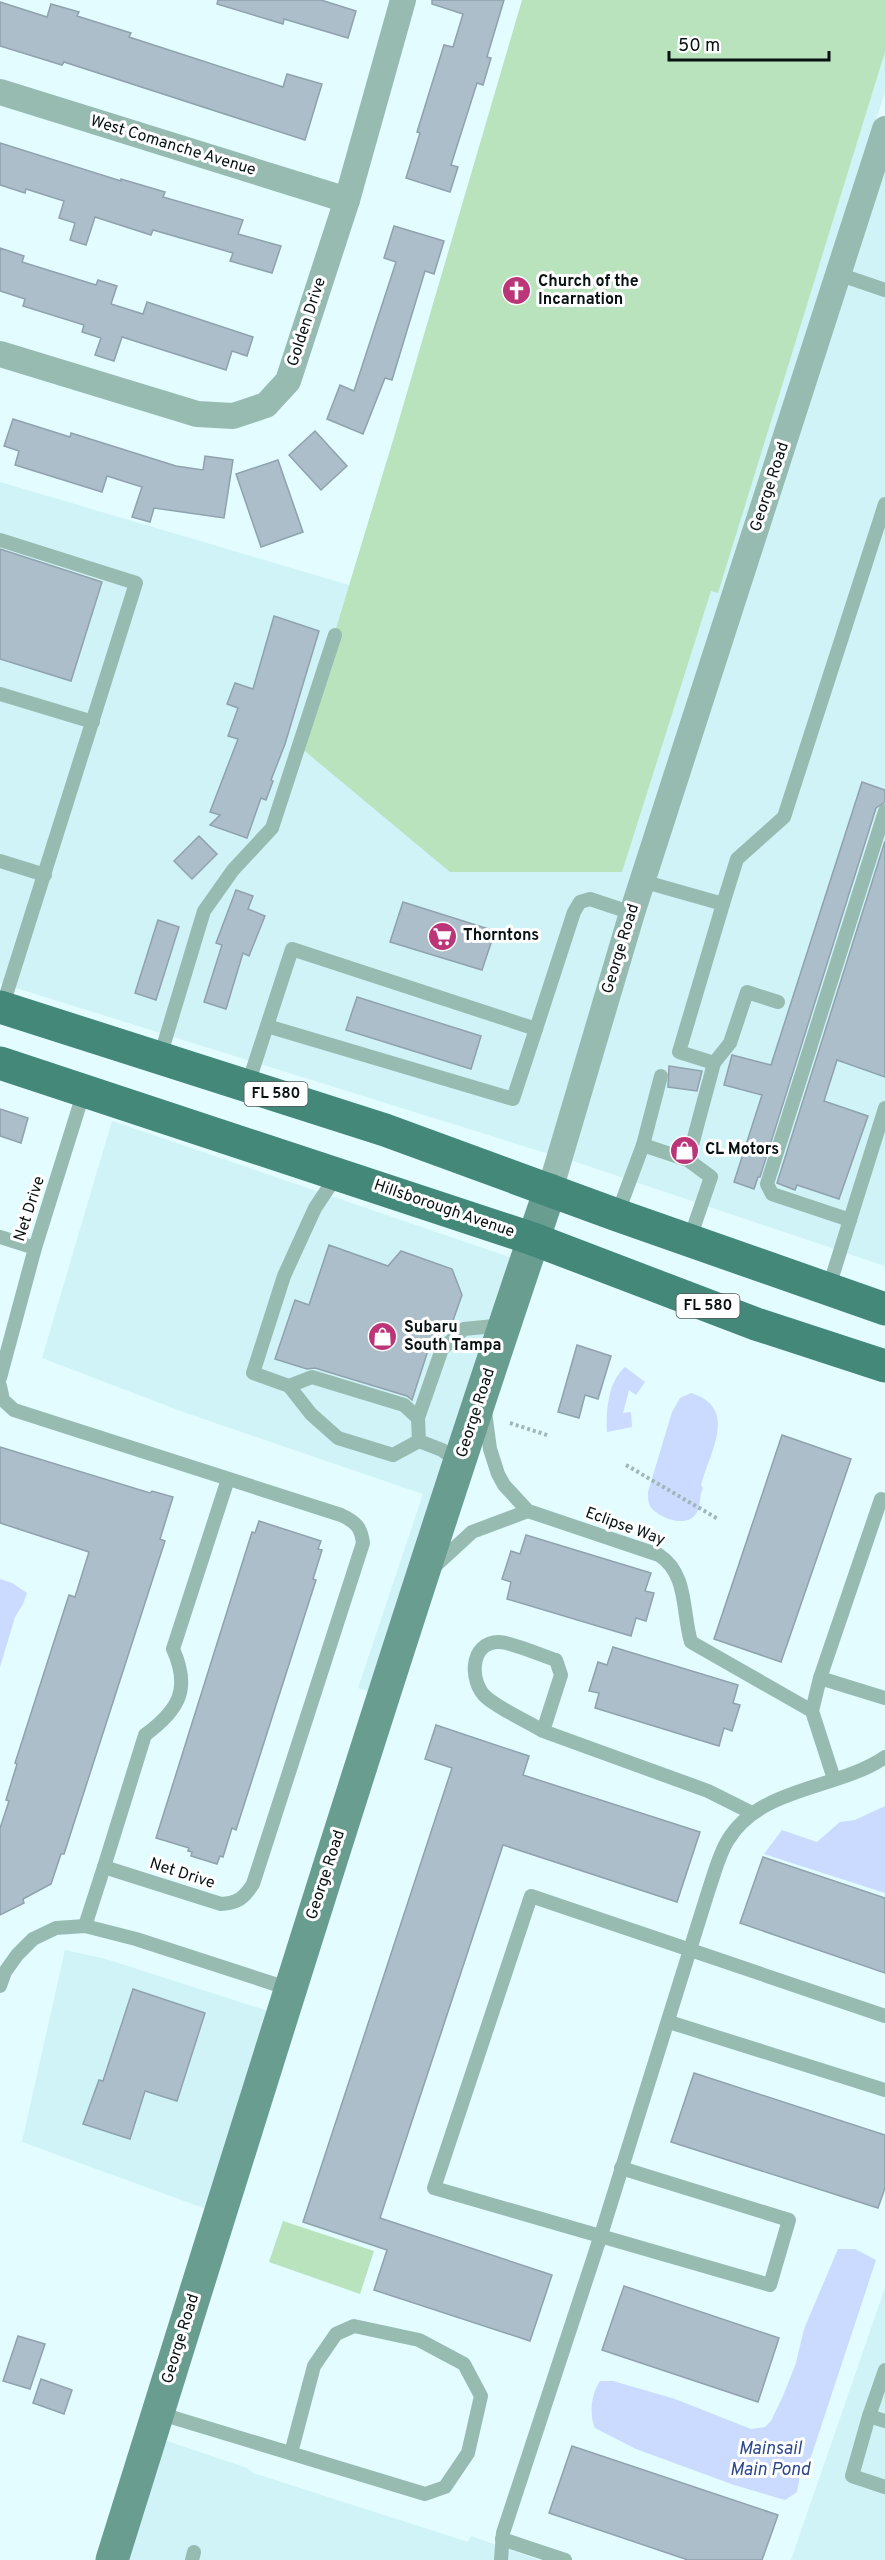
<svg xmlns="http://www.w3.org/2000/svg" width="885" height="2560" font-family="Overpass,sans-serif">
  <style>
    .built { fill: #cff3f7 }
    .green { fill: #b8e3bc }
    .water { fill: #cadbff }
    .building { fill: #abbeca; stroke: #8fa2ae; stroke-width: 1.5 }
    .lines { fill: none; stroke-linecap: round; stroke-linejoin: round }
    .path { stroke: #a1b6b8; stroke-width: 4; stroke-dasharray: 3 3; stroke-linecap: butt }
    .lane { stroke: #98bbb1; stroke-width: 14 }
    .street { stroke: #98bbb1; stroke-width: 26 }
    .secondary { stroke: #699d90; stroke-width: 33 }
    .primary { stroke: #438879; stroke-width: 33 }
    .labels { text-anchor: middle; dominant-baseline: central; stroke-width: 6; stroke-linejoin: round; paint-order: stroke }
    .shield { fill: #fff; stroke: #53595a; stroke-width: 1.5 }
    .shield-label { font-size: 15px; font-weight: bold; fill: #091213 }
    .street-label { font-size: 16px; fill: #091213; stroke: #fff }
    .poi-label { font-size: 16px; font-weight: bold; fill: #091213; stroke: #fff; text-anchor: start }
    .water-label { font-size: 18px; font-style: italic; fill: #2e488d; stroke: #fff }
  </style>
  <rect width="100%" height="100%" fill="#e2fcff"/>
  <!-- built -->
  <g class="built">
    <polygon points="885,52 885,92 621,909 549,1154 0,983 0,482 349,585 300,747 711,591 717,592"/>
    <polygon points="885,164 885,1266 570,1160 642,916"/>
    <polygon points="112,1121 515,1259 373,1693 358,1688 423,1494 186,1413 42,1358"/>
    <polygon points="65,1950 106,1959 271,2012 209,2210 22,2142"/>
    <polygon points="885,2288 885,2560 791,2560"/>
    <polygon points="161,2439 247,2468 253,2473 468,2542 471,2536 539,2560 124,2560"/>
  </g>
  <!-- green -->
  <g class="green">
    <polygon points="522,0 885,0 885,52 718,593 711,591 622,872 450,872 300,747 394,437"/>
    <polygon points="283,2221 374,2251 360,2294 269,2262"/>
  </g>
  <!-- water -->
  <g class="water">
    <path d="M625 1367 645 1382 636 1395 629 1390 623 1413 631 1412 632 1427 607 1432C606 1410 608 1382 625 1367Z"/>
    <path d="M691 1393C739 1408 710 1451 701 1485L703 1488C699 1496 701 1508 695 1515 685 1528 658 1518 650 1506 648 1502 648 1497 648 1492L672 1412 680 1398Z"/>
    <polygon points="0,1579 12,1583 27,1593 23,1604 15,1617 0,1667"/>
    <polygon points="885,1806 885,1893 764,1854 782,1830 817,1842 840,1822 855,1820"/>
    <path d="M838 2249H855L876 2260 811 2457 800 2475 797 2492 785 2500 734 2485 636 2449 595 2428C589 2415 591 2394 600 2381H613L675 2399 751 2429 765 2427 771 2421 783 2396 796 2363 804 2329Z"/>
  </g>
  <!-- building -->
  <g class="building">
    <polygon points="218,0 321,0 356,11 348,38 284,19 283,24 217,4"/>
    <polygon points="432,0 504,0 487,57 491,58 483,85 477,83 451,165 458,167 450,192 406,178 420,133 417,132 444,45 453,47 463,14 432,4"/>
    <polygon points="0,2 47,17 51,4 79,12 77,16 131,33 129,37 283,87 287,74 322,84 305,140 64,62 62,65 0,46"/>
    <polygon points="0,143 121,181 121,179 165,192 163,197 243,220 238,234 281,246 272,273 230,261 233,253 153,230 151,235 95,217 86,245 70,240 75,223 59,218 64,201 26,189 25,193 0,185"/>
    <polygon points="394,226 444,241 434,274 425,271 392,380 385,378 363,434 327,419 340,385 354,391 396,262 384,258"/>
    <polygon points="0,248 24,256 22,262 96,285 98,280 117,286 111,304 143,314 147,302 253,337 247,356 232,351 226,370 122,337 114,361 95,355 101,338 82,332 84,325 23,306 25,299 0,291"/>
    <polygon points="13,419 70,437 71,433 176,466 203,470 205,456 233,460 224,518 154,508 150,522 132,517 142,487 107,476 102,492 15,465 19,451 4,446"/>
    <polygon points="315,431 347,466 321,490 289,455"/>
    <polygon points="278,460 303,532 261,547 236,474"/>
    <polygon points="0,549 102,582 71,681 0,659"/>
    <polygon points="274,616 319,631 285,744 271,780 273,781 266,800 261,798 247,838 210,825 220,815 210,812 238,739 228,736 238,708 227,704 235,683 253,689"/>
    <polygon points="862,782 885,790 885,802 876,808 760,1177 758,1177 754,1189 734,1182 762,1095 724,1085 732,1055 771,1065"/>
    <polygon points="199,836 217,854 192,879 174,861"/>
    <polygon points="885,841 885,1077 837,1060 824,1101 868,1116 839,1199 797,1185 795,1190 777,1183"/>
    <polygon points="236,890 253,896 248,909 265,916 249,956 243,953 226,1009 204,1002 222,945 216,943"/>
    <polygon points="403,902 495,931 482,970 390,942"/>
    <polygon points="158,920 179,927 156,1000 135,993"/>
    <polygon points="357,997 481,1036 471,1069 346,1030"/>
    <polygon points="669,1066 702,1071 697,1091 668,1087"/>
    <polygon points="0,1109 28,1118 21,1143 0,1136"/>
    <polygon points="329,1245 388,1266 401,1251 452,1269 462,1295 450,1329 431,1341 412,1400 407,1396 315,1368 307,1369 275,1359 295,1300 309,1305"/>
    <polygon points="577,1345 611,1356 598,1399 585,1395 579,1418 558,1412"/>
    <polygon points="782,1435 851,1459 781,1662 714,1639"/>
    <polygon points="0,1447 150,1493 152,1491 173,1497 160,1539 165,1541 64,1854 61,1854 51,1884 23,1899 24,1903 0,1915 0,1828 9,1801 6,1800 17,1764 15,1763 69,1595 75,1597 89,1552 0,1523"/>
    <polygon points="259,1521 321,1541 318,1549 322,1550 313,1579 316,1580 236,1830 232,1828 223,1857 220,1856 217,1864 191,1856 192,1852 188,1851 189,1848 156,1838 252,1532 255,1533"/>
    <polygon points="526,1535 651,1573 645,1591 654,1593 646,1621 636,1618 631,1636 507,1599 511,1582 502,1579 511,1551 520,1554"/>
    <polygon points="613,1647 738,1685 733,1703 740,1705 732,1731 724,1728 719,1746 595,1708 599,1693 589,1691 598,1662 607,1665"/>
    <polygon points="436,1725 529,1756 523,1775 700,1832 677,1902 503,1845 380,2218 552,2275 530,2341 374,2290 387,2250 303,2222 452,1768 425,1759"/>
    <polygon points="763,1857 885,1898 885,1973 740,1923"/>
    <polygon points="133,1989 205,2013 177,2101 145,2091 130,2139 83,2124 99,2080 103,2081"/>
    <polygon points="694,2073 885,2135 885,2188 878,2208 671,2142"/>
    <polygon points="624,2286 779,2338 758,2402 602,2350"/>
    <polygon points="18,2336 45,2344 30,2389 3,2381"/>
    <polygon points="41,2379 72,2390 64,2414 33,2403"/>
    <polygon points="572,2446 778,2515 762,2560 688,2560 549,2513"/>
  </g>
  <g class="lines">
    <!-- path -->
    <g class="path">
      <polyline points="510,1423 550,1436"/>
      <polyline points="626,1465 718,1519"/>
    </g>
    <!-- lane -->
    <g class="lane">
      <polyline points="838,274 885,290"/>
      <polyline points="0,540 136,583 2,1008"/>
      <polyline points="0,694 93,722"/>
      <polyline points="0,861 45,875"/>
      <polyline points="642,881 723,904 679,1052 714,1063"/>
      <polyline points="723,904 737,859 784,817 885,504"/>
      <polyline points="267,1026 513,1099 536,1029"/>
      <polyline points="160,1057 204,911 233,870 272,828 335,635"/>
      <polyline points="248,1084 292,949 536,1029 574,912 580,902 590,899 632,913"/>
      <polyline points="643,1145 661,1076"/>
      <polyline points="617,1215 643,1145 688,1160"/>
      <polyline points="850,1220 772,1194 767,1184 885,811"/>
      <polyline points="0,1237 35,1248"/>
      <polyline points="689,1241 711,1177 688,1160 714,1063 730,1043 747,992 778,1002"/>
      <polyline points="828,1290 885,1108"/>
      <polyline points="0,1378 35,1248 84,1091"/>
      <path d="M0 1386 3 1400 14 1410 341 1515C356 1522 361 1527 363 1543L253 1884C244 1898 238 1903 221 1904L104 1867 145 1735C179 1710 191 1689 173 1649L228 1479"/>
      <polyline points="289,1386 253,1373 284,1276 315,1208 337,1175"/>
      <path d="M485 1412 490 1449 498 1474 504 1485 528 1511 659 1555C688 1574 682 1611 691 1642L812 1711"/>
      <polyline points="418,1418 404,1405 312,1377 289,1386 311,1414 338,1438 393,1455 419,1441"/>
      <polyline points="460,1463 442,1450 419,1441 418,1418 442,1349 464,1329 504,1325"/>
      <polyline points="881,1499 820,1678 885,1698"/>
      <polyline points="434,1567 472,1532 528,1511"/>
      <polyline points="820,1678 812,1711 834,1779"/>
      <path d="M543 1731C525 1720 503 1711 487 1698 469 1683 469 1642 499 1642 511 1642 543 1656 556 1660L561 1675 543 1731 708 1791 752 1813"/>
      <polyline points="85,1926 104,1867"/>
      <polyline points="0,1986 5,1972 17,1955 33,1939 56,1928 85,1926 136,1939 290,1989"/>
      <polyline points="669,2022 885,2090"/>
      <polyline points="621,2168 789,2220 770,2285 434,2188 531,1896 885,2016"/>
      <polyline points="158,2413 425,2494 445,2487 468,2453 481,2396 464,2364 419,2340 354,2326 336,2334 314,2366 291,2453"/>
      <polyline points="869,2416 885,2370"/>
      <polyline points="885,2421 869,2416 852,2476 885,2487"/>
      <polyline points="502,2539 565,2560"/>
      <polyline points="192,2560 194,2552"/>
      <path d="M501 2560 503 2533 601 2235 708 1892C714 1875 719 1854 728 1840 761 1786 837 1790 885 1757"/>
    </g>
    <!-- street -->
    <g class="street">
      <polyline points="0,92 347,200"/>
      <polyline points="0,354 197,414 233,416 266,405 288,381 347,200 403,0"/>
      <polyline points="550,1190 632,913 885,129"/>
    </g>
    <!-- secondary -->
    <path class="secondary" d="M112 2560C255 2102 396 1644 550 1190"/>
    <!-- primary -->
    <g class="primary">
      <polyline points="0,1007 385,1130 617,1215 885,1309"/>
      <polyline points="0,1063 533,1239 756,1324 885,1366"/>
    </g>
  </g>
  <!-- icons -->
  <defs>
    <symbol id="church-disc" viewBox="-11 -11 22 22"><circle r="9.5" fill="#bb3578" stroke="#fff"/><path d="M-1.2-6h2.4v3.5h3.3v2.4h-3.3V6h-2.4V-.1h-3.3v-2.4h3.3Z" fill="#fff"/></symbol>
    <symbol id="supermarket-disc" viewBox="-11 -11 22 22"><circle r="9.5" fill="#bb3578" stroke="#fff"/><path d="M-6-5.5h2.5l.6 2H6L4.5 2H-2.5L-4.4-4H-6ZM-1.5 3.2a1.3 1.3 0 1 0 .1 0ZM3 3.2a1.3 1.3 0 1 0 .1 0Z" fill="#fff"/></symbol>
    <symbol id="shop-disc" viewBox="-11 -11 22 22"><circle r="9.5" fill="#bb3578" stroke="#fff"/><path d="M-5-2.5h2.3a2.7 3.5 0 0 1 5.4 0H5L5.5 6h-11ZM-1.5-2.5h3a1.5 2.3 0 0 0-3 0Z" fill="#fff"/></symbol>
  </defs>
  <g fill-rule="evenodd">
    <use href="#church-disc" x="500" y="274" width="33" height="33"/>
    <use href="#supermarket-disc" x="426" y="920" width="33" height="33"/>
    <use href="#shop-disc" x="668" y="1134" width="33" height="33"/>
    <use href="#shop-disc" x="366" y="1320" width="33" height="33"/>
  </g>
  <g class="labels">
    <!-- shield labels -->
    <g class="shield">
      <rect x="244.5" y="1082" width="63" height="24" rx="4.5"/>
      <rect x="676.5" y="1294" width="63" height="24" rx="4.5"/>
    </g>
    <g class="shield-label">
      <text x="276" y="1094">FL 580</text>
      <text x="708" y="1306">FL 580</text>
    </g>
    <!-- street labels -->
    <g class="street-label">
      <text transform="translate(173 146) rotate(17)">West Comanche Avenue</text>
      <text transform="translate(307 322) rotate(-72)">Golden Drive</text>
      <text transform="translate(770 487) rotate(-72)">George Road</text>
      <text transform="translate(621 949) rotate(-73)">George Road</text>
      <text transform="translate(30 1209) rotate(-72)">Net Drive</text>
      <text transform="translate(444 1209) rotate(19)">Hillsborough Avenue</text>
      <text transform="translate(476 1413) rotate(-72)">George Road</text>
      <text transform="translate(625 1527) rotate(20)">Eclipse Way</text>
      <text transform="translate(182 1874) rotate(18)">Net Drive</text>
      <text transform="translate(326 1875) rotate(-72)">George Road</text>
      <text transform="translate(181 2339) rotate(-73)">George Road</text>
    </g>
    <!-- poi labels -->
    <g class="poi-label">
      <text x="538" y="282">Church of the<tspan x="538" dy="18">Incarnation</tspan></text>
      <text x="463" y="936">Thorntons</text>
      <text x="705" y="1150">CL Motors</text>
      <text x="404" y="1328">Subaru<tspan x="404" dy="18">South Tampa</tspan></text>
    </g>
    <!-- water labels -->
    <g class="water-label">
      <text x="770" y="2449">Mainsail<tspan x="770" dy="21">Main Pond</tspan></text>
    </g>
  </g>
  <!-- scale -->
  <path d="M669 51v9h160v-9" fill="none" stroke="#091213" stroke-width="3"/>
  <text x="678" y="51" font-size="18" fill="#091213" stroke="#ffffff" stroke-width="4.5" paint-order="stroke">50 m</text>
</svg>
